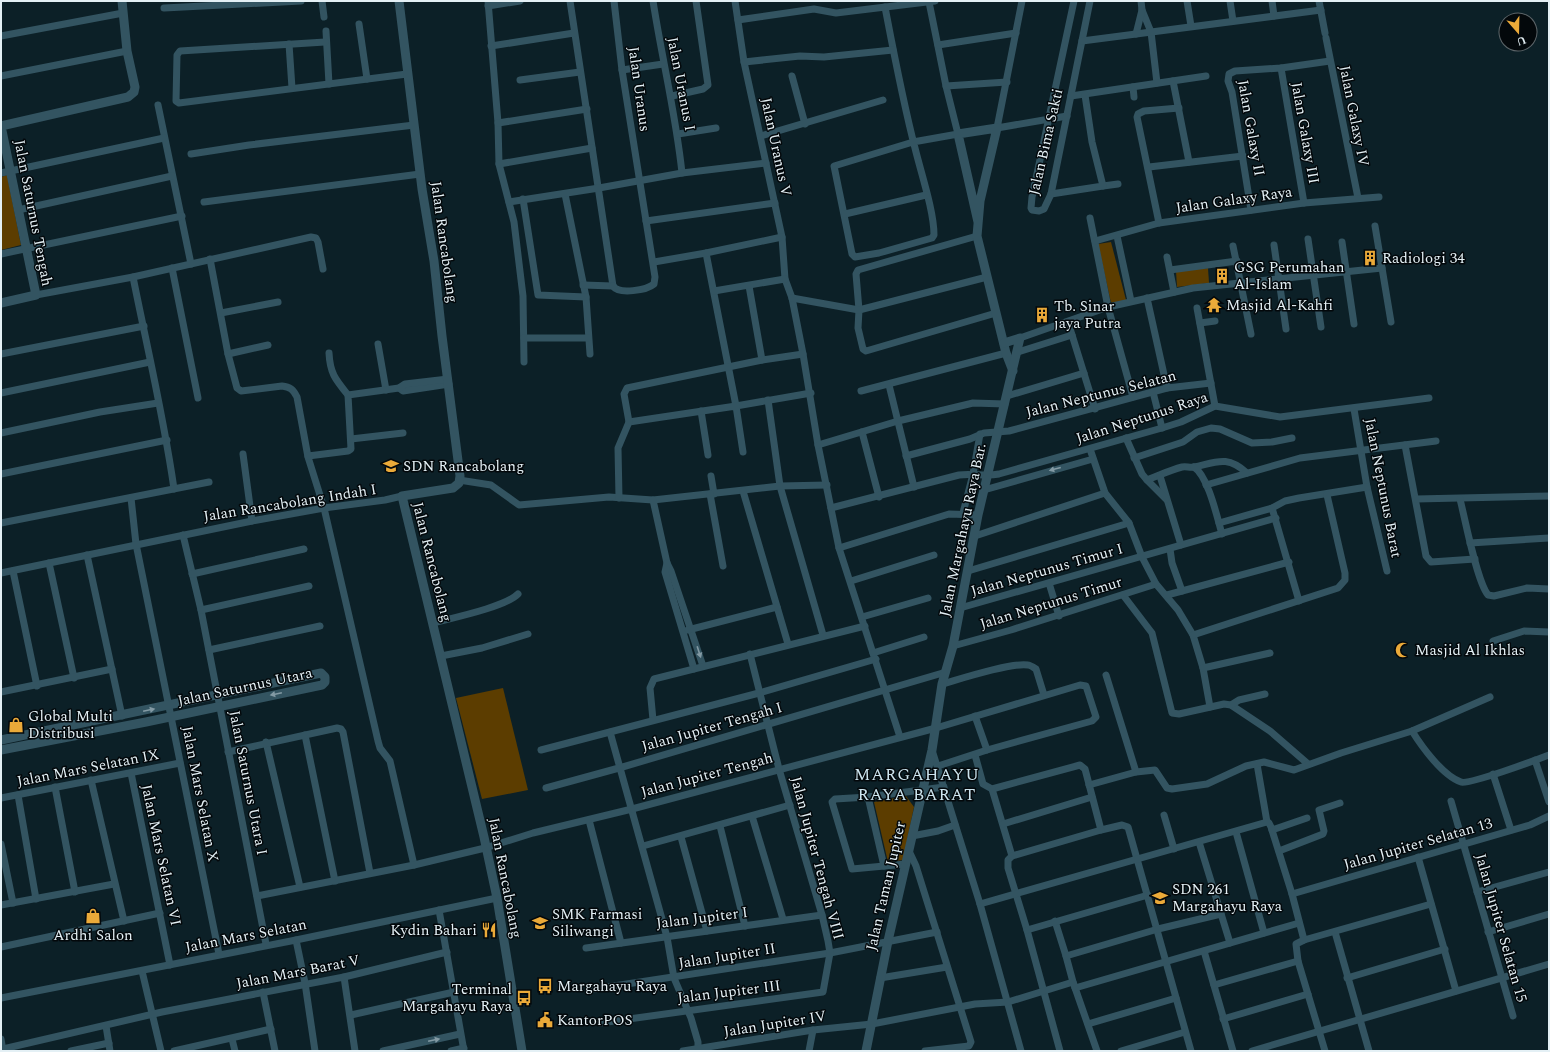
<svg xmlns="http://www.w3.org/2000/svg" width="1550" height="1052" font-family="Spectral,serif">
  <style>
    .green { fill: #5c3d00 }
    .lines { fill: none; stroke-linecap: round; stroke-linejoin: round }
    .minor { stroke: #335461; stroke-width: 7 }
    .tertiary { stroke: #335461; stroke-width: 9 }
    .oneway { fill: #839aa4 }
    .labels { text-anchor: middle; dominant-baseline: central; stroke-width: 3; stroke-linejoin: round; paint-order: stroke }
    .street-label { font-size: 15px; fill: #e4f0f5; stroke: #03080b }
    .poi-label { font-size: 15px; fill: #e4f0f5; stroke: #03080b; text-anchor: start }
    .quarter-label { font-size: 17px; letter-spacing: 1px; fill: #cde5ef; stroke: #03080b }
  </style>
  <rect width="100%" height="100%" fill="#0c2027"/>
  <!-- green -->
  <g class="green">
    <polygon points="7,175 21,245 1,250 1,177"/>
    <polygon points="1111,242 1126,300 1111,303 1098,244"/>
    <polygon points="1208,268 1209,283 1177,287 1176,271"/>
    <polygon points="503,688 528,790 482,799 456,698"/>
    <polygon points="906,796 914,807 903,860 888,862 874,802"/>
  </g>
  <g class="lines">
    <!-- minor -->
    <g class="minor">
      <polyline points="322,1 324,17"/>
      <polyline points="488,1 498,123 499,164 514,222 523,296 524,362"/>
      <polyline points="570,1 613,286"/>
      <path d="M653 1C662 59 676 115 682 173"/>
      <polyline points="735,1 744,62 782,237 785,279 792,298 803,354 818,445 839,548 900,737"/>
      <polyline points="1022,1 997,128 1067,116"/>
      <polyline points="1074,1 1032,197 1031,208 1032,210 1039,211 1044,209 1051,194 1090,1"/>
      <polyline points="1187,1 1191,26"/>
      <polyline points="1230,1 1233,21"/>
      <polyline points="1272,1 1274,16"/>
      <polyline points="1319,1 1325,33"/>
      <polyline points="488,6 520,1"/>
      <path d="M885 7C894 54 903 102 915 148 921 173 934 211 934 235L932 238 879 253 855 257 852 254 834 166 913 142 958 134 946 86 929 2"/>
      <polyline points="164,8 301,1"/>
      <polyline points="1142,10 1151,32 1157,83"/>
      <polyline points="738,20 814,9 836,13 935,1"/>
      <polyline points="359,24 367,79"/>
      <polyline points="326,31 329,84"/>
      <polyline points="1136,34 1142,10 1141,1"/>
      <polyline points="1,36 123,13"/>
      <polyline points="1326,38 1358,198"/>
      <polyline points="1082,41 1321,10"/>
      <polyline points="325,42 180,51 177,55 176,101 179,103 407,74"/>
      <polyline points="289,44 292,88"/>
      <polyline points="938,45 1016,33"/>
      <polyline points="491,46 574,33"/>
      <polyline points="744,62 800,56 824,57 893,50"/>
      <polyline points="1281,68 1304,203"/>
      <polyline points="622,70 663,64"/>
      <polyline points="1,76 127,51"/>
      <polyline points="792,76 805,124"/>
      <polyline points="520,80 580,72"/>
      <polyline points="1173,81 1189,162"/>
      <polyline points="946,86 1007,82"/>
      <polyline points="1133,87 1134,97"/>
      <polyline points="672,96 703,89 708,85 696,1"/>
      <polyline points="1071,96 1206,76"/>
      <polyline points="158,105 191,264"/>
      <polyline points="498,123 587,109"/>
      <polyline points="678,134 716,128"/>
      <polyline points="761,136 883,100"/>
      <polyline points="191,154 249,145 414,125"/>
      <polyline points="499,164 592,148"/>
      <polyline points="1149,167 1243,156"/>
      <polyline points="1,173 164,138"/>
      <polyline points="1103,186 1118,184"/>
      <polyline points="565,194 586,297 590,354"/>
      <polyline points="1051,194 1103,186 1092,142 1085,95"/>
      <polyline points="523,199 538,295 586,297"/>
      <polyline points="204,202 420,174"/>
      <polyline points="509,202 599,188 682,173 766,163"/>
      <polyline points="18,210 172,176"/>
      <polyline points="1251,210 1232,92 1228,81 1229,74 1235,71 1281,68 1330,61"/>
      <polyline points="845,214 926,195"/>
      <polyline points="1090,218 1108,307 1133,397"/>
      <polyline points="646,221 775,203"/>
      <polyline points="1159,223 1137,117 1138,114 1144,111 1179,108"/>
      <polyline points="1375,226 1391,322"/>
      <polyline points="977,236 858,270 856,274 859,310 858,328 863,349 866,351 996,313"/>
      <polyline points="1117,236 1131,301"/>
      <polyline points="1308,239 1321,327"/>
      <polyline points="1095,241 1159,223 1304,203 1379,197"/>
      <polyline points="1342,242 1354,324"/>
      <polyline points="1274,245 1286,329"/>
      <polyline points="1233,246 1251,334"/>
      <polyline points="706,253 736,406 811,393"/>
      <polyline points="1,254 182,216"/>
      <polyline points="1167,257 1174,292"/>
      <path d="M210 259 228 354 237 388 241 391 282 386C290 387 293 389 297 397L308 457 324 508 378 741 380 748 390 761 414 865"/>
      <polyline points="654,262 706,253 782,237"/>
      <polyline points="172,268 198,398"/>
      <polyline points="1170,270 1237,261"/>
      <path d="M133 277C147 347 164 418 174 489"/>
      <polyline points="583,285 613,286"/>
      <path d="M613 286C619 295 647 290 654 284L655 277 622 70 614 1"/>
      <polyline points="749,286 762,360"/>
      <polyline points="714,291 785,279"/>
      <polyline points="36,295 133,277 311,237 316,238 318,242 323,269"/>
      <polyline points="792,298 859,310 987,277"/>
      <polyline points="1147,298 1167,388"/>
      <polyline points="1197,308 1215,406"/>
      <polyline points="221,313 278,302"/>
      <polyline points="1068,322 1095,409"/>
      <polyline points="1200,323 1215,321"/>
      <polyline points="524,338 588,338"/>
      <polyline points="1020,338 1108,307 1193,288 1382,268"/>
      <polyline points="378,344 386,390"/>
      <polyline points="1018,352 1072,335"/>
      <path d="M329 353C330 373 335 379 348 395"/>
      <polyline points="1,354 144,326"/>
      <polyline points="228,354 268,345"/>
      <polyline points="889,385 914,487"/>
      <polyline points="399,388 403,391 449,384"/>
      <polyline points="861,391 1006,353"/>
      <polyline points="1153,392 1162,428"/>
      <polyline points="1,393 150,362"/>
      <polyline points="1007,396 1084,373"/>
      <polyline points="768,400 780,486 823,635"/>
      <polyline points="1354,409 1367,487 1387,571"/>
      <polyline points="701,411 708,455"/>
      <polyline points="629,422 736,406 743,452"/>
      <polyline points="862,432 879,497"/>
      <polyline points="1,433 100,412 158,403"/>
      <path d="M1126 438 1142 474 1147 480C1158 476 1170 470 1182 467 1186 466 1190 468 1194 467 1217 462 1227 455 1247 473"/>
      <polyline points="351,439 403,433"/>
      <polyline points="818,445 898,421 973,403 1005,404"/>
      <polyline points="1405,445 1426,556 1431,562 1475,559"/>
      <polyline points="1090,449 1105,493 1129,523 1142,557 1156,584 1178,610 1193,635 1203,668 1210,707"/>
      <polyline points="243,454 252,521"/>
      <polyline points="308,456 348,451 351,449 348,395 399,388 405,384 448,379"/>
      <polyline points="906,456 970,439 984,433 1009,431 1167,388 1211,383"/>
      <polyline points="1134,458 1183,442 1197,432 1211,428 1220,429 1252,443 1272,442 1292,438"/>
      <path d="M1194 467C1208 476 1217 517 1222 534"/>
      <polyline points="1,474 167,440"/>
      <polyline points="711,476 714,494"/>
      <polyline points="1160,476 1181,545"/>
      <polyline points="459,480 491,485 519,505 609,497 653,500 780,486 827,485"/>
      <polyline points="1147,480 1166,499"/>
      <polyline points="1206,485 1300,458 1436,441"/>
      <polyline points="984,490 1093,459"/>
      <polyline points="743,491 788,644"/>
      <polyline points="710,494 723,566"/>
      <polyline points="131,498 136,544 219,954"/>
      <polyline points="619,498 618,448 629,422 624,394 627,388 762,360 803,354"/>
      <polyline points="1416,499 1549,496"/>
      <path d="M1460 499C1465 519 1477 582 1488 595L1494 596 1527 588 1549 589"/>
      <polyline points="653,500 667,563 671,571 703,666"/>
      <path d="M831 508 959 475C973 473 985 477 999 474L1162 428 1181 422 1215 406 1280 417 1429 398"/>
      <polyline points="1272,508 1299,601"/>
      <polyline points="963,513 973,474 980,434"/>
      <polyline points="1,523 209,482"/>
      <polyline points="1219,523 1272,508 1285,501 1299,498 1367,487"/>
      <polyline points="183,535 201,610 266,944"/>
      <polyline points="975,536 1105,493"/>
      <polyline points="1470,543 1549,538"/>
      <polyline points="839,548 949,514 978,515"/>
      <polyline points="87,555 122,716"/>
      <polyline points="49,563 74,678"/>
      <polyline points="667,563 665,572 694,669"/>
      <polyline points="13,571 37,686"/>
      <polyline points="968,571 1129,523"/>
      <polyline points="1,573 252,521 324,508 385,500 402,496"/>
      <polyline points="192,574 304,549"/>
      <polyline points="851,581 934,555"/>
      <polyline points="1049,583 1059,616"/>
      <polyline points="1182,591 1289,562"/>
      <polyline points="1123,595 1152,633 1172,713 1179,714 1224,704 1231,705 1270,731 1308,764"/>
      <polyline points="1167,595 1182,591 1172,563 1170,549"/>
      <polyline points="960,608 1276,518"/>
      <polyline points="201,610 309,586"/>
      <polyline points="862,617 928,598"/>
      <path d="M433 623C452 618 505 607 518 594"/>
      <polyline points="688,630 777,607"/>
      <polyline points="1193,635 1338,588 1345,580 1345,573 1327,495"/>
      <polyline points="1493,641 1524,631 1549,632"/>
      <polyline points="953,646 1011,630 1156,584"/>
      <polyline points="209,650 320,626"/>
      <polyline points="873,653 924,637"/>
      <polyline points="441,656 482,648 528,634"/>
      <polyline points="1203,668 1270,653"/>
      <path d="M942 684C960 679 1012 662 1028 665 1030 665 1033 667 1036 669L1044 695"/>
      <polyline points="1,692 112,669"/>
      <polyline points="1231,705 1239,700 1265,694"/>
      <polyline points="975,716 987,750"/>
      <polyline points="653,720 650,688 654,679 865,626"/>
      <path d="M1412 731C1422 747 1443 776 1461 782 1469 785 1536 760 1549 755"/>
      <polyline points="610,732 667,937 674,978 691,1018 698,1042 698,1051"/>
      <polyline points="305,735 335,881"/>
      <polyline points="266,742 300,887"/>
      <polyline points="541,750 759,693 876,659"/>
      <polyline points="932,750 980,904 1021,1051"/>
      <polyline points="228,752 337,728 341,729 343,732 370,873"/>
      <polyline points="975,755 983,784 992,789 1080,765 1085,769 1101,830 1122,825 1128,827 1191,1051"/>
      <polyline points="1535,760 1549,802"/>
      <polyline points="1257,764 1267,822"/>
      <polyline points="1136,772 1155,770 1167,788 1172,789 1207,784 1246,766 1264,762 1294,770 1341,753 1412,731 1490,697"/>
      <polyline points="131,773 170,965"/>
      <polyline points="1493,774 1511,830"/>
      <polyline points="91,780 124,921"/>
      <polyline points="1089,785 1136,772 1106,675"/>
      <polyline points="55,787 75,892"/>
      <polyline points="546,788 619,768 946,672"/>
      <polyline points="992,789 1012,856 1008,860 1008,868 1027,930 1060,1051"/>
      <polyline points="18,795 36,899"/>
      <polyline points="868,797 835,799 832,802 852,869 906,864"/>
      <polyline points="1,798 180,763"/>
      <polyline points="1451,801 1513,1016"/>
      <polyline points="1164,815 1174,849"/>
      <polyline points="752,816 783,919"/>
      <polyline points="589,820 621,943"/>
      <polyline points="1003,824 1092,797"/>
      <polyline points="720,826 745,926"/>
      <polyline points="1272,830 1307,818"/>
      <polyline points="1236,832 1264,933"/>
      <polyline points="912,836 938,831 955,825"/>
      <polyline points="681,837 707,931"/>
      <polyline points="1199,842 1230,943"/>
      <polyline points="1,844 13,903"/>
      <polyline points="643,846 790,805"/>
      <polyline points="909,851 916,866 971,1042 969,1046 925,1051"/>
      <polyline points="1279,851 1323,834 1324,831 1319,810 1340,803"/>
      <polyline points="1012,856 1101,830"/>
      <polyline points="1418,857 1456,991"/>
      <polyline points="884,866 868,797 944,787"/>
      <polyline points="1477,892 1549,872"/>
      <polyline points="1292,894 1530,825 1549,816"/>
      <polyline points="257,896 414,865 485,848 533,833 632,809 936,728 1080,685 1086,686 1096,717 1092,721 987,750 938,766"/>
      <polyline points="980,904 1267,822 1269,823 1271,827 1292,894 1304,940"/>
      <polyline points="1,905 114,884"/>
      <polyline points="439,910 464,1051"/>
      <polyline points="1055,921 1066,956"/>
      <polyline points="1027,930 1148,895"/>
      <polyline points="1335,932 1369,1051"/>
      <polyline points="1488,932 1549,914"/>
      <polyline points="296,940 305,983 315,1051"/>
      <polyline points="1,947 160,913"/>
      <polyline points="586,948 822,915"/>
      <polyline points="1204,951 1233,1051"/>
      <polyline points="142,971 161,1051"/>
      <polyline points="344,977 355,1051"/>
      <polyline points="880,978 947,967"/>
      <polyline points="1347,978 1445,949"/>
      <polyline points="1214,985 1298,961"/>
      <polyline points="1075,988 1299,923"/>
      <polyline points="594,989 830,953 937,932"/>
      <polyline points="263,992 275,1051"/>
      <polyline points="1,998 296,940 497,898"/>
      <polyline points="351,1015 454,992"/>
      <polyline points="1223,1019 1308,994"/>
      <polyline points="600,1023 823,992 830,953 828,941 822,915 779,769 750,654"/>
      <polyline points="1088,1024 1176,998"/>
      <polyline points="106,1026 110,1051"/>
      <polyline points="1,1039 3,1051"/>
      <polyline points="232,1039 235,1051"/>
      <polyline points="3,1049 162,1012 344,977 447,952"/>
      <polyline points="71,1051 109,1043"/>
      <polyline points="174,1051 271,1029"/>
      <polyline points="383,1051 460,1034"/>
      <polyline points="451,1051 464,1048"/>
      <polyline points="683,1051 813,1030 872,1024 975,1004 1008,1002 1073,982"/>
      <polyline points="809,1051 813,1030"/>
      <polyline points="1097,1051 1073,982 1066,956 1158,929 1221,914"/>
      <polyline points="1121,1051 1185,1032"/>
      <polyline points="1252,1051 1549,964"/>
      <polyline points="1325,1051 1298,961 1296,944 1304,940 1431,904"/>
    </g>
    <!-- tertiary -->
    <g class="tertiary">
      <polyline points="399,1 422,189 434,261 442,336 460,476 459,483 453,488 402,496 484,837 497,898 522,1051"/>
      <polyline points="978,222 958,134 997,128 980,201 977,236 1006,353 1013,371"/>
      <polyline points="1,303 36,295 1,126 128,97 134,92 135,87 127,51 122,1"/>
      <polyline points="1,740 321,673 325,677 325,682 322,685 146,722 1,750"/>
      <polyline points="866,1051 888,941 932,750 942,684 953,646 978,515 1020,338 1004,343"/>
    </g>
  </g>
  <!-- one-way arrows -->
  <defs><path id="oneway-solid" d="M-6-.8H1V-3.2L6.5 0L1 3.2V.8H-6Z"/></defs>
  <g class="oneway">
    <use href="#oneway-solid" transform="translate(1055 469) rotate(165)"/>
    <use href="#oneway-solid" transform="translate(699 652) rotate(72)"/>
    <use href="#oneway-solid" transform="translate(276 694) rotate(168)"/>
    <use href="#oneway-solid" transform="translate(149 710) rotate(-12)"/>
    <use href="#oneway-solid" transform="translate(434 1040) rotate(-12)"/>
  </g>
  <!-- icons -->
  <defs>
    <symbol id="building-bare" viewBox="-9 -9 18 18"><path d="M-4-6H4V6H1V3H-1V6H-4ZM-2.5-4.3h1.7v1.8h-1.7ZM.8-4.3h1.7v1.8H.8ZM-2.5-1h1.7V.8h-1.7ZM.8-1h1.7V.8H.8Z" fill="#ebaa39" stroke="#03080b" stroke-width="2.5" paint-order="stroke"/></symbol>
    <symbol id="temple-bare" viewBox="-9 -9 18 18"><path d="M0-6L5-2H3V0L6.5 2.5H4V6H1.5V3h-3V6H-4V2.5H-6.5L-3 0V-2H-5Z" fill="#ebaa39" stroke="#03080b" stroke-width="2.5" paint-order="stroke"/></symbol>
    <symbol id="school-bare" viewBox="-9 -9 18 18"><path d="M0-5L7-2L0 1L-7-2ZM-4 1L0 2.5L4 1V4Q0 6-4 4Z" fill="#ebaa39" stroke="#03080b" stroke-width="2.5" paint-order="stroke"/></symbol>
    <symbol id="mosque-bare" viewBox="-9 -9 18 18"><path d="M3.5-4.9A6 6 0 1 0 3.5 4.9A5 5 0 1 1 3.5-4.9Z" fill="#ebaa39" stroke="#03080b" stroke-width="2.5" paint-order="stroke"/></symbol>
    <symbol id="shop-bare" viewBox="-9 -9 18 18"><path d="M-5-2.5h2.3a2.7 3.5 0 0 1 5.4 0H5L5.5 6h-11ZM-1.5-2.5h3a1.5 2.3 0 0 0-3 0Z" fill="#ebaa39" stroke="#03080b" stroke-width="2.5" paint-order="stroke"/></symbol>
    <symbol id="restaurant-bare" viewBox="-9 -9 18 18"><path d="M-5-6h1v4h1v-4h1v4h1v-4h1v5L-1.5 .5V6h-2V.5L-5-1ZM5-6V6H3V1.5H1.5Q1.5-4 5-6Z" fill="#ebaa39" stroke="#03080b" stroke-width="2.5" paint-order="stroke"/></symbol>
    <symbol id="bus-bare" viewBox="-9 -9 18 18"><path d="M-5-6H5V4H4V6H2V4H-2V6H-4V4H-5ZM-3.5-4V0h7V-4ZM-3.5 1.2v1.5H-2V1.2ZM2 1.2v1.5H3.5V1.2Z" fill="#ebaa39" stroke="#03080b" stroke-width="2.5" paint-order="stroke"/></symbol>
    <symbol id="civic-bare" viewBox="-9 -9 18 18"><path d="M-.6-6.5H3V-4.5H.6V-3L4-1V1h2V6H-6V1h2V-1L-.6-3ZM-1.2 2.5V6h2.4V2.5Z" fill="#ebaa39" stroke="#03080b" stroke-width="2.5" paint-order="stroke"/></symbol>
  </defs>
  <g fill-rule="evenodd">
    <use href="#building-bare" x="1359" y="247" width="22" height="22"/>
    <use href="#building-bare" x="1211" y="265" width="22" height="22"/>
    <use href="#temple-bare" x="1203" y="294" width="22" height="22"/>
    <use href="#building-bare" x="1031" y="304" width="22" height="22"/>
    <use href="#school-bare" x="380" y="455" width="22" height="22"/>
    <use href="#mosque-bare" x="1392" y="639" width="22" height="22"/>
    <use href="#shop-bare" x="5" y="714" width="22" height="22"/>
    <use href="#school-bare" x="1149" y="887" width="22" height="22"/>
    <use href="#shop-bare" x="82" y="905" width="22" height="22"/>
    <use href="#school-bare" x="529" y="912" width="22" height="22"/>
    <use href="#restaurant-bare" x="478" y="919" width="22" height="22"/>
    <use href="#bus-bare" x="534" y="975" width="22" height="22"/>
    <use href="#bus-bare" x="513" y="987" width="22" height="22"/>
    <use href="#civic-bare" x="534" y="1009" width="22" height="22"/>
  </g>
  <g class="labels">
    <!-- street labels -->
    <g class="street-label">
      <text transform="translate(681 84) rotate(79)">Jalan Uranus I</text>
      <text transform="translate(639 89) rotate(82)">Jalan Uranus</text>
      <text transform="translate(1354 116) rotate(79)">Jalan Galaxy IV</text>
      <text transform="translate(1251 128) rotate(80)">Jalan Galaxy II</text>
      <text transform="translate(1305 133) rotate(80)">Jalan Galaxy III</text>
      <text transform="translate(1046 142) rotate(-77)">Jalan Bima Sakti</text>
      <text transform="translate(776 147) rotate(78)">Jalan Uranus V</text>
      <text transform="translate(1234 200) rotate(-8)">Jalan Galaxy Raya</text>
      <text transform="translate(33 213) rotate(79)">Jalan Saturnus Tengah</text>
      <text transform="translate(444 242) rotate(82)">Jalan Rancabolang</text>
      <text transform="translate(1101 394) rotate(-14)">Jalan Neptunus Selatan</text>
      <text transform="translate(1142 418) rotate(-18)">Jalan Neptunus Raya</text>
      <text transform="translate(1383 488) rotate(79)">Jalan Neptunus Barat</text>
      <text transform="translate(290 503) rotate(-9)">Jalan Rancabolang Indah I</text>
      <text transform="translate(963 530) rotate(-78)">Jalan Margahayu Raya Bar.</text>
      <text transform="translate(432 562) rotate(76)">Jalan Rancabolang</text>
      <text transform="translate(1047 570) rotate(-16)">Jalan Neptunus Timur I</text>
      <text transform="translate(1051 603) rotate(-17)">Jalan Neptunus Timur</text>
      <text transform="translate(245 687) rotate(-12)">Jalan Saturnus Utara</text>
      <text transform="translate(712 727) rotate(-16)">Jalan Jupiter Tengah I</text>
      <text transform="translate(88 768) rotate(-11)">Jalan Mars Selatan IX</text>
      <text transform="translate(707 775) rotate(-15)">Jalan Jupiter Tengah</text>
      <text transform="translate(248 783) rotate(79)">Jalan Saturnus Utara I</text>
      <text transform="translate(200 794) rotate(79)">Jalan Mars Selatan X</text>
      <text transform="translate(1418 844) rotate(-16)">Jalan Jupiter Selatan 13</text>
      <text transform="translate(161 855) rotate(78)">Jalan Mars Selatan VI</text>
      <text transform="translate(817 858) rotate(75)">Jalan Jupiter Tengah VIII</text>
      <text transform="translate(505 878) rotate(79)">Jalan Rancabolang</text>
      <text transform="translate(886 886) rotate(-77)">Jalan Taman Jupiter</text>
      <text transform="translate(702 918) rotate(-7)">Jalan Jupiter I</text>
      <text transform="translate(1501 928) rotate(74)">Jalan Jupiter Selatan 15</text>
      <text transform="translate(246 936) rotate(-11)">Jalan Mars Selatan</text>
      <text transform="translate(727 956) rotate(-9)">Jalan Jupiter II</text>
      <text transform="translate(298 972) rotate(-11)">Jalan Mars Barat V</text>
      <text transform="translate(729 992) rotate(-7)">Jalan Jupiter III</text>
      <text transform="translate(775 1024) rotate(-9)">Jalan Jupiter IV</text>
    </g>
    <!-- poi labels -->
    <g class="poi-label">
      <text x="1382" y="258">Radiologi 34</text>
      <text x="1234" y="267">GSG Perumahan<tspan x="1234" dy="17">Al-Islam</tspan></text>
      <text x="1226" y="305">Masjid Al-Kahfi</text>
      <text x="1054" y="306">Tb. Sinar<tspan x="1054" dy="17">jaya Putra</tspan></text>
      <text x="403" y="466">SDN Rancabolang</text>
      <text x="1415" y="650">Masjid Al Ikhlas</text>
      <text x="28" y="716">Global Multi<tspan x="28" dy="17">Distribusi</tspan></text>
      <text x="1172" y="889">SDN 261<tspan x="1172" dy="17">Margahayu Raya</tspan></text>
      <text x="552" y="914">SMK Farmasi<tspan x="552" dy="17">Siliwangi</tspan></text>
      <text x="477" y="930" text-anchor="end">Kydin Bahari</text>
      <text x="93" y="935" text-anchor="middle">Ardhi Salon</text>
      <text x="557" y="986">Margahayu Raya</text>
      <text x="512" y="989" text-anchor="end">Terminal<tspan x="512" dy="17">Margahayu Raya</tspan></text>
      <text x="557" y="1020">KantorPOS</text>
    </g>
    <!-- quarter labels -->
    <g class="quarter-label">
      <text x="917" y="775">MARGAHAYU<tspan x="917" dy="20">RAYA BARAT</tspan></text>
    </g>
  </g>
  <!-- border -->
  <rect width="1550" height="1052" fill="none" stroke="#e4f0f5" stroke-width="4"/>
  <!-- north arrow -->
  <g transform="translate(1518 32) rotate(160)"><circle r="19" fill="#03080b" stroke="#5d6569"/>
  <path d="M0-3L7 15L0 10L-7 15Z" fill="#ebaa39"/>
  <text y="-6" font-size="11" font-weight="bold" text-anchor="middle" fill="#e4f0f5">U</text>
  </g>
</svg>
